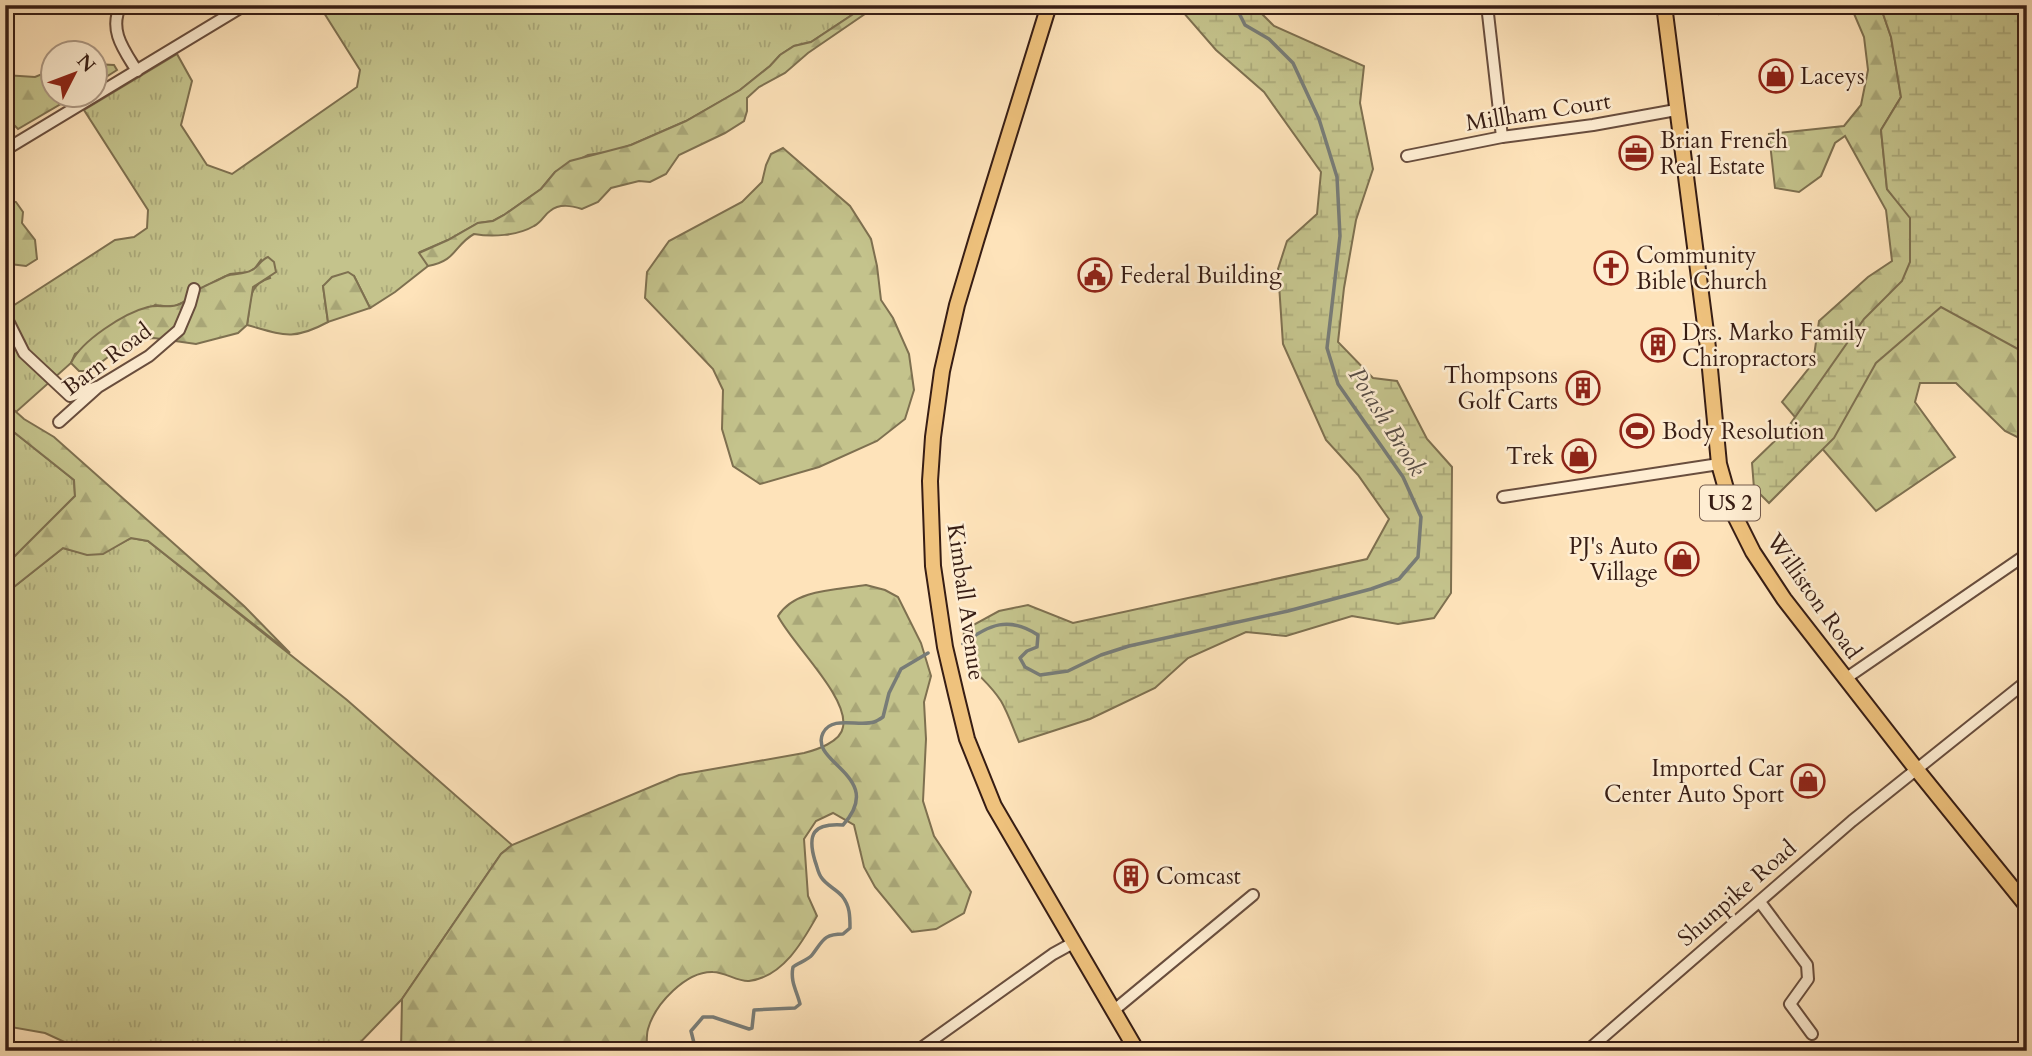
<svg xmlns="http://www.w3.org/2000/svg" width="2032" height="1056" font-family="Cardo,serif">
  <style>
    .grass { fill: url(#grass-tufts); stroke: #7e7050; stroke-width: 2 }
    .forest { fill: url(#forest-firs); stroke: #7e7050; stroke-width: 2 }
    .wetland { fill: url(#wetland-marsh); stroke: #7e7050; stroke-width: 2 }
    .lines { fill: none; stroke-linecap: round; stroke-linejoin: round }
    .stream { stroke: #787c77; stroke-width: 3.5 }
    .minor-casing { stroke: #694e3e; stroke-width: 14 }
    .major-casing { stroke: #371d14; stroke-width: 18 }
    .minor { stroke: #feedd2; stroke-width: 10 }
    .major { stroke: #efc27d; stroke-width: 14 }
    .labels { text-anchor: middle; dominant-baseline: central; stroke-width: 5; stroke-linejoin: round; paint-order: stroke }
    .shield { fill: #feedd2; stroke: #735b4d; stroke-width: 2 }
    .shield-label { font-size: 21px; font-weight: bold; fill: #371d14 }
    .poi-label { font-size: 23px; fill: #371d14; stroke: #feedd2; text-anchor: start }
    .street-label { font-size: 23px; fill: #371d14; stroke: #feedd2 }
    .water-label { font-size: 24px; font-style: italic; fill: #574d46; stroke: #feedd2 }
  </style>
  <defs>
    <pattern id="grass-tufts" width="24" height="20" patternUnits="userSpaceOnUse" patternTransform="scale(1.75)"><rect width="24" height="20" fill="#c4c38c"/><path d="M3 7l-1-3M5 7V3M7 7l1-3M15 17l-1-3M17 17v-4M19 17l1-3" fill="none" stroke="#a9a778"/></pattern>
    <pattern id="forest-firs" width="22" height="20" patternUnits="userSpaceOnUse" patternTransform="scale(1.75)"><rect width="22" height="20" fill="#c4c38c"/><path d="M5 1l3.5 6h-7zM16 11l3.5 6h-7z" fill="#a9a778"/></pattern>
    <pattern id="wetland-marsh" width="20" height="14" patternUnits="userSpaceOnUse" patternTransform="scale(1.75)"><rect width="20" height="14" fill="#c4c38c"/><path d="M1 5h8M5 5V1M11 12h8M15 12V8" fill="none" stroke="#a9a778"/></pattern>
  </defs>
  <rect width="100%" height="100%" fill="#fee3ba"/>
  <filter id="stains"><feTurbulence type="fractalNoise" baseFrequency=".00286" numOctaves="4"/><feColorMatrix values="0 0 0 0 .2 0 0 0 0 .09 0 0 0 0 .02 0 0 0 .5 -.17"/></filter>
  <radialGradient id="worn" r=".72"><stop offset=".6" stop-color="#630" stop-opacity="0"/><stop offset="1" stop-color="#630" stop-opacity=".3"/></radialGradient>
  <!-- grass -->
  <g class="grass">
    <path d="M319 5H867L811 42 794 46 780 55 770 66 740 90 686 121 631 145 614 151 588 155 555 172 541 189 504 215 493 221 478 223 448 240 420 252 428 266 395 292 370 308 354 276 323 286 328 322C293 341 283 335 247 325 251 304 246 285 270 278L261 260 255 268 249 272 230 274 200 289 184 302 173 307 155 305 75 354 71 363 16 412 5 402V311L115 240 134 237 147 228 148 210 84 110 177 54 192 81 181 125 207 165 232 174 357 87 360 70Z"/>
    <polygon points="5,425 74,480 75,496 5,566"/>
    <path d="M131 538 148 541 347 700 512 845 501 854 402 999 352 1051H84L45 1033 5 1026V594L63 548C97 558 100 555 131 538Z"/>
  </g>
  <!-- forest -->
  <g class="forest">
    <path d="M867 5H878L808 53 785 73 759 87 747 98V111L744 121 725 133 679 155 666 174 650 182 639 181 611 188 598 202 582 209C572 206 560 203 550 211 544 215 542 222 534 226 517 236 492 237 474 234 454 245 457 261 428 266L419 253 448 240 478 223 493 221 504 215 541 189 555 172 570 161 631 145 686 121 740 90 770 66 780 55 794 46 811 42Z"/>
    <polygon points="1716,5 1769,5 1719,14"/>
    <polygon points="1832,5 1880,5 1891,37 1901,97 1881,130 1887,189 2027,354 2027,442 2005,431 1956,383 1920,383 1915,402 1955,457 1876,511 1782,402 1813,363 1819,321 1868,277 1892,261 1886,210 1845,136 1835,143 1821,176 1799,192 1775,188 1769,134 1844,126 1861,105 1868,70 1864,37 1852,9"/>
    <polygon points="94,64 114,65 117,70 95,84"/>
    <polygon points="52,70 52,94 76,95 18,129 5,116 5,75 35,77"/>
    <polygon points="783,148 850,206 871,239 877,266 881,300 893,318 909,354 914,390 905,419 877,441 819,467 760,484 733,466 722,429 723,390 713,369 645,298 647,272 669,241 742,202 762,182 766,165 771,154"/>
    <polygon points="5,199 16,202 23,212 22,223 35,240 37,259 26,266 10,264 5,260"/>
    <path d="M268 257 274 262 276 272 253 287 247 325 238 333 196 344 154 338 135 340 117 350 90 371H79L71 363C81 341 124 313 148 307 159 304 169 309 180 304 188 300 194 293 201 288 209 284 218 280 226 276 234 273 244 275 252 270 259 267 260 260 268 257Z"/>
    <polygon points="348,272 354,276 370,308 328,322 323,286 332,277"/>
    <polygon points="5,402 24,419 54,437 244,606 290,653 148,541 131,538 103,554 87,555 63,548 5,594 5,566 75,496 74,480 5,425"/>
    <path d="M866 585 885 590 898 597 921 643 931 676 924 702 926 739 923 801 934 836 971 892 964 913 936 929 912 932 875 887 864 867 854 825 833 813 816 821 804 839 808 896 817 916C803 941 783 977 749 981 738 982 725 972 713 972 686 971 655 1004 648 1029 646 1036 647 1044 647 1051H401L402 999 501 854 512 845 679 775 804 753C816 750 841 742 843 727 849 697 792 644 778 616 795 589 837 590 866 585Z"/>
  </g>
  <!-- wetland -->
  <g class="wetland">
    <path d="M1182 5H1253L1274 26 1364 66 1360 103 1373 169 1356 220 1344 288 1338 342 1373 378 1397 381 1427 439 1452 467 1451 593 1434 618 1398 624 1352 616 1286 636 1246 632 1188 658 1155 688 1090 719 1019 742C1013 728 1008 713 1001 701 981 670 961 672 964 630L999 611 1028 605 1073 623 1367 559 1389 519 1358 475 1326 440 1283 344 1278 269 1287 241 1317 214 1321 172 1264 92 1216 50 1182 11Z"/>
    <polygon points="1880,5 2027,5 2027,354 1941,307 1876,363 1834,438 1769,503 1754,488 1752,463 1786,430 1864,319 1902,281 1910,262 1910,218 1887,189 1881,130 1901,97 1891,37"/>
  </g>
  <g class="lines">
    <!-- stream -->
    <g class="stream">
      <path d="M963 644C989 624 1009 616 1038 635L1037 647 1027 651 1020 658 1025 667 1040 675 1068 671 1101 655 1129 646 1288 611 1371 589 1399 579 1418 557 1421 517 1403 477 1338 384 1327 348 1340 236 1337 177 1319 119 1293 63 1269 39 1245 25 1235 5"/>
      <path d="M696 1051 691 1031 703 1017H713L749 1029 752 1028 754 1010 795 1008 800 1004C797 991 790 982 793 967 798 963 808 960 812 955 823 941 823 934 843 934L850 928C850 916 850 906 842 896 836 889 826 885 821 877 818 873 817 866 815 861 807 834 813 823 843 825 887 776 808 763 823 733 832 715 859 727 874 722 877 721 880 719 883 717L889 693 901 669 928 653"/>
    </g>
    <defs>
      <g id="minor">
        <path d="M121 5C108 30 124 50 137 71"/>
        <polyline points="1487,5 1502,137"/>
        <polyline points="5,150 245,5"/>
        <polyline points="1407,156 1502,137 1593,125 1676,110"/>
        <polyline points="5,315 24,353 70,396 97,387"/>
        <polyline points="59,422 98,387 149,356 179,330 190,304 194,289"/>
        <polyline points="1503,497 1719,464"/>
        <polyline points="1845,679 2027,554"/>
        <polyline points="1760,902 1807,965 1808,979 1790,1004 1812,1034"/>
        <polyline points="1113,1011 1253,895"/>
        <polyline points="917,1051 1053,954 1073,943"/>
        <polyline points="1587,1051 1852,821 2027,681"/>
      </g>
      <g id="major">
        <polyline points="1049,5 977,238 957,305 942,371 933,437 930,481 933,566 945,647 956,694 967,739 994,806 1137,1051"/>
        <polyline points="1664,5 1708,348 1719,464 1732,510 1753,552 1784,599 1917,770 2027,906"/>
      </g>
    </defs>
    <!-- minor casing -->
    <use href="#minor" class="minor-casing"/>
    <!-- major casing -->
    <use href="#major" class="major-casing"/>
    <!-- minor -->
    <use href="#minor" class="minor"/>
    <!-- major -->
    <use href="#major" class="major"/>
  </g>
  <!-- icons -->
  <defs>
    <symbol id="shop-ring" viewBox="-11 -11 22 22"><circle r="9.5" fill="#feedd2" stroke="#8f2418" stroke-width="1.5"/><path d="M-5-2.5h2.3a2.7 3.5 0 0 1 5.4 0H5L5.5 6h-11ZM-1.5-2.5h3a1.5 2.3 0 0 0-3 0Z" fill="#8f2418"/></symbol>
    <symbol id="office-ring" viewBox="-11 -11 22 22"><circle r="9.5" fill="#feedd2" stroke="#8f2418" stroke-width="1.5"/><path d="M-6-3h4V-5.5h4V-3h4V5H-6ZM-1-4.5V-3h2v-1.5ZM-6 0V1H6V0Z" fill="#8f2418"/></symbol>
    <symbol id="church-ring" viewBox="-11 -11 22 22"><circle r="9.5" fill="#feedd2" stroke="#8f2418" stroke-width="1.5"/><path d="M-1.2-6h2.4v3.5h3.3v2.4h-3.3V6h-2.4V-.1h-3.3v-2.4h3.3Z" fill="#8f2418"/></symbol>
    <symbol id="civic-ring" viewBox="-11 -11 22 22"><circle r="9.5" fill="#feedd2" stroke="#8f2418" stroke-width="1.5"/><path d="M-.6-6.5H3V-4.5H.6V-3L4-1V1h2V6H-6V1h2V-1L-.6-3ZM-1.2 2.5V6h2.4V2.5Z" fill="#8f2418"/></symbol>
    <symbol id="building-ring" viewBox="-11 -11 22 22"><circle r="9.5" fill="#feedd2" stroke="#8f2418" stroke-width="1.5"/><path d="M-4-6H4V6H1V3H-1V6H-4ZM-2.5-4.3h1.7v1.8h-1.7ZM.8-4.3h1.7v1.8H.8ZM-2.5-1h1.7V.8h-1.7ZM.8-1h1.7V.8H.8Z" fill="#8f2418"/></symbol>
    <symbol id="stadium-ring" viewBox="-11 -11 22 22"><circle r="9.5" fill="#feedd2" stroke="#8f2418" stroke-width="1.5"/><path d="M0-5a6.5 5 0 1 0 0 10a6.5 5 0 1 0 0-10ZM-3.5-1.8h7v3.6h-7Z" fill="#8f2418"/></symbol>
  </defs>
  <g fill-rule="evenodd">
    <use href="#shop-ring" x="1757" y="57" width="38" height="38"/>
    <use href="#office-ring" x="1617" y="134" width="38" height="38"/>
    <use href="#church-ring" x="1592" y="249" width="38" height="38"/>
    <use href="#civic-ring" x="1076" y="256" width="38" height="38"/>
    <use href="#building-ring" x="1639" y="326" width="38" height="38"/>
    <use href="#building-ring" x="1564" y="369" width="38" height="38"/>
    <use href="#stadium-ring" x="1618" y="412" width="38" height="38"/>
    <use href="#shop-ring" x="1560" y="437" width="38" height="38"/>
    <use href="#shop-ring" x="1663" y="540" width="38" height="38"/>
    <use href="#shop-ring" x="1789" y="762" width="38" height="38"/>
    <use href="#building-ring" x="1112" y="857" width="38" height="38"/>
  </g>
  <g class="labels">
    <!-- shield labels -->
    <rect class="shield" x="1700" y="485.5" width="60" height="35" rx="5"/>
    <g class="shield-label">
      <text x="1730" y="503">US 2</text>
    </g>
    <!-- poi labels -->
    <g class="poi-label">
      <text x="1800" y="76">Laceys</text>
      <text x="1660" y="140">Brian French<tspan x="1660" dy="26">Real Estate</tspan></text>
      <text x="1636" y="255">Community<tspan x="1636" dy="26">Bible Church</tspan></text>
      <text x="1120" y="275">Federal Building</text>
      <text x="1682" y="332">Drs. Marko Family<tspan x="1682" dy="26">Chiropractors</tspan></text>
      <text x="1558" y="375" text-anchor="end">Thompsons<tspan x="1558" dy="26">Golf Carts</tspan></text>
      <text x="1662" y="431">Body Resolution</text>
      <text x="1554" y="456" text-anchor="end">Trek</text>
      <text x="1658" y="546" text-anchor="end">PJ's Auto<tspan x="1658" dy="26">Village</tspan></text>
      <text x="1784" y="768" text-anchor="end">Imported Car<tspan x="1784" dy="26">Center Auto Sport</tspan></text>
      <text x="1156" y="876">Comcast</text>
    </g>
    <!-- street labels -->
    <g class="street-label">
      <text transform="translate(1538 112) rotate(-9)">Millham Court</text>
      <text transform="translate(107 359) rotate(-37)">Barn Road</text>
      <text transform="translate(1814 596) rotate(55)">Williston Road</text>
      <text transform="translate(966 602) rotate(82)">Kimball Avenue</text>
      <text transform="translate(1737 893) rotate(-41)">Shunpike Road</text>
    </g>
    <!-- water labels -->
    <g class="water-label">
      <text transform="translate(1387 422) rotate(58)">Potash Brook</text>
    </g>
  </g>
  <!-- margin -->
  <rect width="2032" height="1056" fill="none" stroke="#fee3ba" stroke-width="28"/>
  <rect x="7" y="7" width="2018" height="1042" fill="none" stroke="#371d14" stroke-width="3.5"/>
  <rect x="14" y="14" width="2004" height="1028" fill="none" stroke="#371d14" stroke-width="2"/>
  <!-- north arrow -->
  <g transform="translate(74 74) rotate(48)"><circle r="33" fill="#feedd2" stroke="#ae9a86" stroke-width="2"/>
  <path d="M0-5L12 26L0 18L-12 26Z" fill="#8f2418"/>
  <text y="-10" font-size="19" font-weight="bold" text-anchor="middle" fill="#371d14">N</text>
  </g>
  <rect width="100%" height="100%" filter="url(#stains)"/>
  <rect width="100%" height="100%" fill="url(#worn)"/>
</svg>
